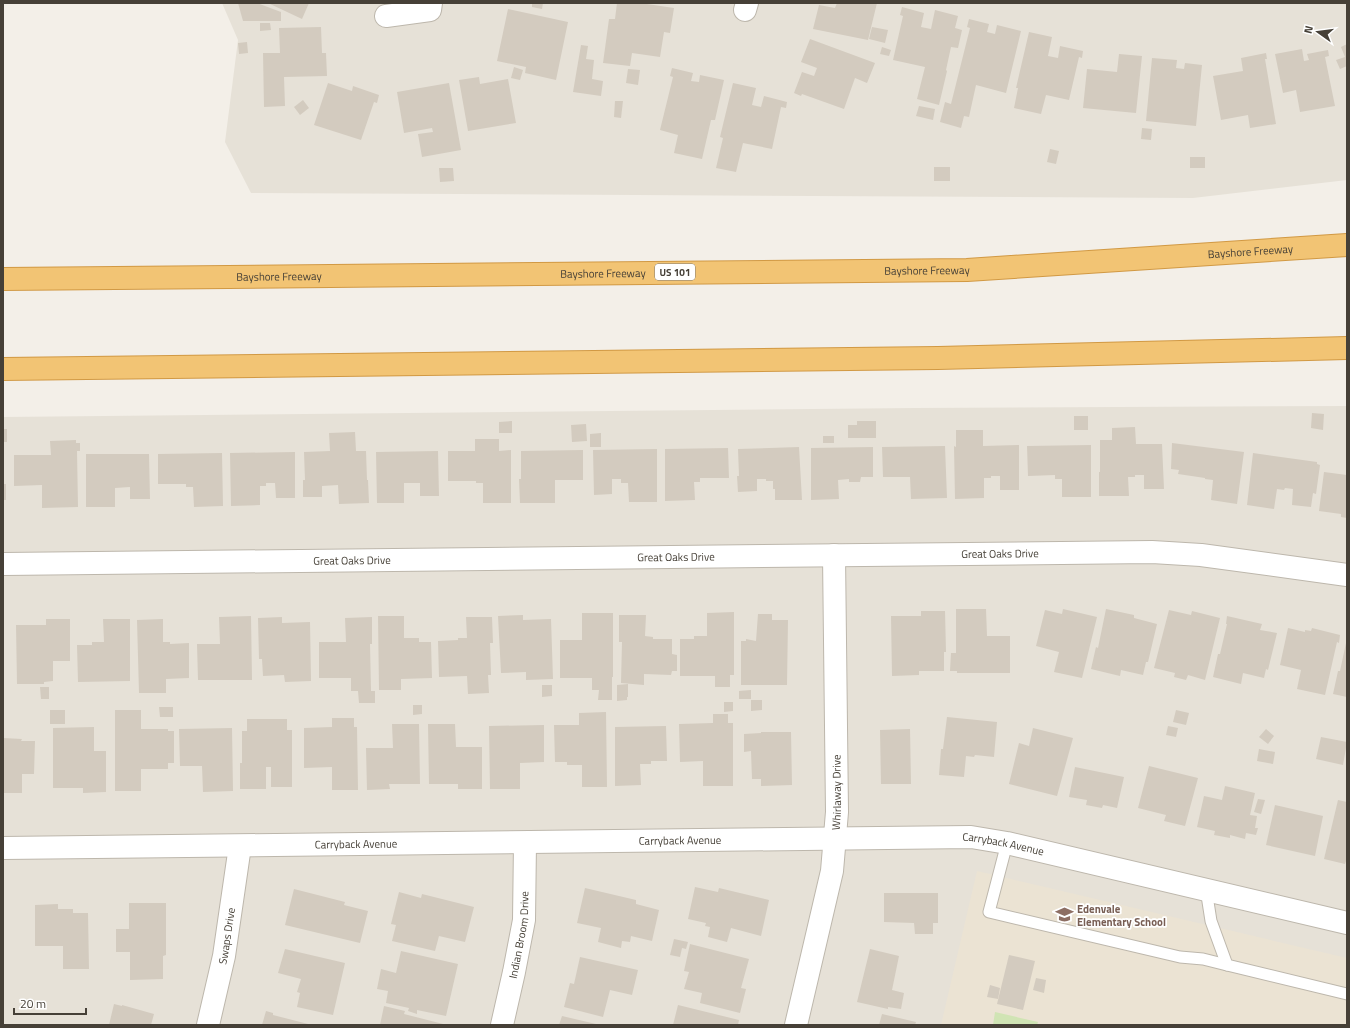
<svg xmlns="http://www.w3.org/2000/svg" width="1350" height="1028" font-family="'Titillium Web',sans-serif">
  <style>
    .residential { fill: #e6e1d7 }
    .education { fill: #ebe3d3 }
    .green { fill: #d0e4b4 }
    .building { fill: #d3cbbf }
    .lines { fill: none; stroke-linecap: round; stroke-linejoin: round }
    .service-casing { stroke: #bdb7ac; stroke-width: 13 }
    .minor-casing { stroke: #bdb7ac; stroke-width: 24 }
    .motorway-casing { stroke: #d19944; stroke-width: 24 }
    .service { stroke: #fff; stroke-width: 11 }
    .minor { stroke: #fff; stroke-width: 22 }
    .motorway { stroke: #f2c474; stroke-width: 22 }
    .labels { text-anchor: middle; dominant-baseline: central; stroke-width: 3.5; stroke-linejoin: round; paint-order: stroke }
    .shield { fill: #fff; stroke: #7e7973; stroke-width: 1 }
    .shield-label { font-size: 10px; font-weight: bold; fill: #464037 }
    .street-label { font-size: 11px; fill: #464037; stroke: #fff }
    .education-label { font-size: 11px; font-weight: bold; fill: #785e54; stroke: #fff; text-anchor: start }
  </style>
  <rect width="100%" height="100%" fill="#f3efe8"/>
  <!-- residential -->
  <g class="residential">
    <polygon points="222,3 1347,3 1347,180 1193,198 251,193 225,142 238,40"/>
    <polygon points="1347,406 1347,1025 3,1025 3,417 915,408"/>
  </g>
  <!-- education -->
  <polygon class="education" points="977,871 1347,958 1347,1025 941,1025"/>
  <!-- green -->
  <polygon class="green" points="995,1012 1038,1022 1037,1025 993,1025"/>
  <!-- building -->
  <g class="building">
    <polygon points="238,3 257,3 281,12 281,21 243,21"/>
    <polygon points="268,3 309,3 302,19"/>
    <polygon points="532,3 543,3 542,9 532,7"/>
    <polygon points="617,3 634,4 634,3 640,3 674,8 670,33 664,32 660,57 632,53 630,66 603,63 609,19 615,19"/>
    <polygon points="837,3 877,3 868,40 813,29 819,5 835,8"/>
    <polygon points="902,7 924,13 921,27 931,29 935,10 958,16 955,28 962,30 958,48 951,47 946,70 947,71 939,105 917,99 925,67 893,60 903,16 900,15"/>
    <polygon points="508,9 568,22 556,80 525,73 526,67 497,61"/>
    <polygon points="969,19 989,24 987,32 995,34 997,25 1021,31 1006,93 976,85 969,117 964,116 961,128 940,122 945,102 951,104 970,28 967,27"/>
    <polygon points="260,23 270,23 271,30 260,31"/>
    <polygon points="321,27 322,53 326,53 327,76 284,77 285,106 264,107 263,53 280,53 279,28"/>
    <polygon points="872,27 888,30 885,43 869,39"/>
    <polygon points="1029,32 1052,37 1048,56 1058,58 1060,46 1083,51 1082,58 1079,57 1069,100 1046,95 1041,114 1014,108 1018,88 1016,88"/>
    <polygon points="810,39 875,63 867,83 855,78 844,109 802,94 801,96 794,93 802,72 814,76 817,68 801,62"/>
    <polygon points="247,42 248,53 239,54 238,43"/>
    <polygon points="1347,44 1347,66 1340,69 1336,60 1345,57 1341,47"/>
    <polygon points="581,45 588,46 586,59 594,60 592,79 603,81 601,96 573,92"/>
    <polygon points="882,47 891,50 889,56 880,54"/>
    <polygon points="1302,49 1304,61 1309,60 1307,54 1328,50 1329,56 1325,57 1335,106 1300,112 1296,90 1283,93 1275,54"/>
    <polygon points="1266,53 1267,59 1265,59 1276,124 1250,128 1248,115 1221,120 1213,76 1243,71 1241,58"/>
    <polygon points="1119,54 1142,56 1136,113 1083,108 1087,69 1117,72"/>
    <polygon points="1152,58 1177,60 1176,68 1184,69 1185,63 1202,65 1196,126 1146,121"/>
    <polygon points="514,67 523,70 520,80 511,78"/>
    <polygon points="672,68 693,73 691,81 699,82 700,75 724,80 715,120 711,120 702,159 674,153 678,135 660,130 673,77 670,76"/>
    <polygon points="628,69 640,70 638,85 626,83"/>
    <polygon points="479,77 480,84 508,79 516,123 468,131 459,80"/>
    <polygon points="328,83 352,91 353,86 379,95 377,103 374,102 361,140 314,125"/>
    <polygon points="449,83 461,150 422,157 418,134 433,132 432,128 404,133 397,92"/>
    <polygon points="733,83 756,88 752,105 761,107 764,96 787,102 786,108 781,107 772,149 743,143 736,172 716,168 723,138 720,137"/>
    <polygon points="303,100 309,108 300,115 294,107"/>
    <polygon points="615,101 623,101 621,118 614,117"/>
    <polygon points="919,106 935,109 933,120 916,116"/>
    <polygon points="1142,128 1152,129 1151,140 1141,139"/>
    <polygon points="1050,149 1059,151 1056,164 1047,162"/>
    <rect x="1190" y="157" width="15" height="11"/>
    <rect x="934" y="167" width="16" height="14"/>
    <polygon points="439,168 453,168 454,181 440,182"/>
    <polygon points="1312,413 1324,414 1323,430 1311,428"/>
    <rect x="1074" y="416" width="14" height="14"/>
    <polygon points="512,421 512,433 499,433 499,422"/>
    <polygon points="857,421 876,421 876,438 848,438 848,425 857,425"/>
    <polygon points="586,424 587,441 572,442 571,425"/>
    <polygon points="1135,427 1136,444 1162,444 1164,489 1144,489 1144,475 1135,475 1135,477 1128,477 1129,496 1099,496 1099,472 1100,472 1100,440 1112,440 1112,428"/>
    <rect x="3" y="429" width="4" height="13"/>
    <polygon points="956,430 983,430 983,446 1019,445 1019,490 1000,490 1000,476 991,476 991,478 984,478 984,498 955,499 954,446 956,447"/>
    <polygon points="355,432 356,451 366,451 367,480 368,480 369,503 339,504 338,485 322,486 322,497 303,497 303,480 305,480 304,452 330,451 329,433"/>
    <polygon points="601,433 601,447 590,447 590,434"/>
    <rect x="823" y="436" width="11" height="7"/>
    <polygon points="475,439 499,439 499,451 511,450 511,503 483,503 483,483 476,483 476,481 448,481 448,451 475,451"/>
    <polygon points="76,440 76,443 80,443 80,451 77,451 78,507 42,508 42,485 14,486 14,455 51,455 50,441"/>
    <polygon points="1172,443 1244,452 1237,504 1211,500 1213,480 1205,479 1205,478 1178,474 1179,470 1171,469"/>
    <polygon points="1091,445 1091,497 1062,497 1062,479 1055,479 1055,475 1028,476 1027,446"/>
    <polygon points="945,446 947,498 911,499 910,477 883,477 882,447"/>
    <polygon points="799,447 802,500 775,500 775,489 773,489 773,481 766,481 766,479 757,479 757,491 738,492 737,476 739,476 738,449"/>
    <polygon points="873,447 873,477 861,477 860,482 849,482 849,479 838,480 839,499 811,500 811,448"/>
    <polygon points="728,448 729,478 700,478 700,482 694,482 695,500 665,501 665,449"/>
    <polygon points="657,449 657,502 629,502 628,483 621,483 621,479 612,479 612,494 594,495 593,450"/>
    <polygon points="583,450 583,480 555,480 555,503 520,503 519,479 521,479 521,451"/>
    <polygon points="438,451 439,496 420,496 420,483 404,483 404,503 377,503 376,452"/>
    <polygon points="295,452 295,498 276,498 275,483 266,483 266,486 260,486 260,505 231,506 230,453"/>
    <polygon points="222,453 223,506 194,507 193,487 186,487 186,484 158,484 158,454"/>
    <polygon points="1253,453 1317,462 1317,464 1320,465 1316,494 1313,493 1311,507 1292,505 1293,489 1285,488 1284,490 1277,489 1274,509 1247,505"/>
    <polygon points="86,454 149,454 150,499 130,499 130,487 115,488 115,507 86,507"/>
    <polygon points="1324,472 1347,475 1347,518 1341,517 1341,514 1319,511"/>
    <rect x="3" y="484" width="3" height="16"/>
    <polygon points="956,609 986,609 987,636 1010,636 1010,673 957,673 957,671 950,671 951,653 956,653"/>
    <polygon points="1063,609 1097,617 1082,678 1054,672 1059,652 1036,646 1045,610 1062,614"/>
    <polygon points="1106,609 1134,615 1134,618 1157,624 1148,662 1146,662 1143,675 1121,670 1120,676 1091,669 1096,647 1098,648"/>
    <polygon points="1169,610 1191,615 1192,611 1220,618 1205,680 1188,675 1186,680 1174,677 1175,673 1154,668"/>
    <polygon points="921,611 945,611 946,652 944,652 944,671 919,671 919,675 892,676 891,616 921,616"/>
    <polygon points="734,612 734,675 730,675 730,687 715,687 715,676 680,676 680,639 694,639 694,636 707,636 707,613"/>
    <polygon points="582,613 613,613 613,677 612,677 612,700 598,700 599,690 592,690 592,678 560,678 560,640 582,640"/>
    <polygon points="758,614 772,614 772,620 788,620 787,685 741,685 741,641 746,641 746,639 756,641"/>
    <polygon points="523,615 523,620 551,619 553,679 526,680 526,672 501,673 498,616"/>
    <polygon points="619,615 646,615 645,636 653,637 653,639 672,639 672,654 677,655 677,671 672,671 671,675 644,674 644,685 621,683 622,642 619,642"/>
    <polygon points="251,616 252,680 198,680 197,644 220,644 219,617"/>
    <polygon points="378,616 404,616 404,638 419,638 419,642 431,642 432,678 401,679 401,690 379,690"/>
    <polygon points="1227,616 1262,624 1260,630 1277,633 1268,670 1266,669 1264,678 1243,673 1241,684 1213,677 1218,654 1220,654 1227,624 1226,624"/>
    <polygon points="282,617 282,623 310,622 311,681 285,682 284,675 263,676 262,659 259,659 258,618"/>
    <polygon points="372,617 372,644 370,644 371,691 375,691 375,703 359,703 358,691 351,691 351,678 319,678 319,642 346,642 345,618"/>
    <polygon points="466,617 492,617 493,643 490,643 491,675 488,675 489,693 468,694 467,676 439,677 438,641 458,640 458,638 467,638"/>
    <polygon points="46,619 70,619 70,661 53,661 53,681 44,682 44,684 17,684 16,625 46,625"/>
    <polygon points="103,619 130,619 130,681 78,682 77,645 92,645 92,642 104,642"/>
    <polygon points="163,619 163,642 170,642 170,644 189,643 189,678 166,679 166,693 139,693 137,620"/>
    <polygon points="1288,628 1305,632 1305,630 1311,631 1312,628 1340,635 1339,643 1337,642 1325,695 1297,689 1301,670 1280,665"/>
    <polygon points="1346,643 1347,643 1347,697 1333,694 1338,671 1340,671"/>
    <polygon points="628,684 628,697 627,697 627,700 617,701 617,685"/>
    <polygon points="542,685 552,685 552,696 542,697"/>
    <polygon points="40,687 49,687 49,699 41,699"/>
    <polygon points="751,690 751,699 739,699 739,691"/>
    <polygon points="751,700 762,700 762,710 751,711"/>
    <polygon points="724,702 733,702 733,711 724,712"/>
    <polygon points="413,705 422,705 422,714 413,715"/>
    <polygon points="159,707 173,707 173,717 160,717"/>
    <rect x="50" y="710" width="15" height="14"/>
    <polygon points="115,710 141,710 141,729 168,729 168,731 174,731 174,763 168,763 168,769 141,769 141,791 115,791"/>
    <polygon points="1176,710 1189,713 1186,725 1173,722"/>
    <polygon points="606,712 607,787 582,787 582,765 567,765 567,762 555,762 554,725 579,725 579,713"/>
    <polygon points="713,714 728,714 728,723 733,723 733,786 703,786 703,761 680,762 679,724 713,723"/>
    <polygon points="947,717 997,722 994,757 975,755 974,757 966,756 964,777 939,775 941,749 943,749"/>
    <polygon points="332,718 354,718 354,727 357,727 358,790 332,790 332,767 304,768 304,728 332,727"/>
    <polygon points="247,719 287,719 287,730 292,730 292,787 271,787 271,767 266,767 266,789 240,789 240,763 242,763 242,731 247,731"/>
    <polygon points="392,724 419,724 420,784 389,784 390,789 367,790 366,748 393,748"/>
    <polygon points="428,724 455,724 456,747 482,747 482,789 458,789 458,784 429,784"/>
    <polygon points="544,725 544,762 520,763 520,789 490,789 489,726"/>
    <polygon points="666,726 667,761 651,761 651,764 640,764 641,785 615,786 615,727"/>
    <polygon points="1168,726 1178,728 1176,737 1166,735"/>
    <polygon points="94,727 94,751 106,751 106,792 83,793 83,788 53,788 53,728"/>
    <polygon points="232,728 233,791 203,792 202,766 180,766 179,729"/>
    <polygon points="1033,728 1073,738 1057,796 1009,784 1019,743 1029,746"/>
    <polygon points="910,729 911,784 881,784 880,730"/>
    <polygon points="1266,729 1274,736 1268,744 1259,737"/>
    <polygon points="761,732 791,732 792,785 761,786 761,779 752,779 751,751 744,752 744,734 761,733"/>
    <polygon points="1321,737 1347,742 1343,765 1316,759"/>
    <polygon points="3,738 22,739 21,741 35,741 34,774 22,774 22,793 3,793"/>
    <polygon points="1259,749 1275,752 1273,764 1257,761"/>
    <polygon points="1149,766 1198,778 1185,826 1164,821 1166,815 1138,808"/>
    <polygon points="1075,767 1124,777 1117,808 1103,805 1102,808 1086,805 1087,800 1069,797"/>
    <polygon points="1225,786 1255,793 1250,815 1257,816 1255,828 1258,828 1256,835 1246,833 1245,839 1230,835 1230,838 1214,835 1215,831 1197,827 1204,796 1222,800"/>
    <polygon points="1258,799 1265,800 1261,814 1254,812"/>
    <polygon points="1338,800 1347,802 1347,858 1345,864 1324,859"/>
    <polygon points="1275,805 1323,816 1315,856 1266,845"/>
    <polygon points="695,887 718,892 719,888 769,900 761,936 731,928 727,942 708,937 710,927 705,926 706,923 688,919"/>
    <polygon points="585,888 636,900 636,904 659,910 652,941 631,936 630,942 622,941 621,948 598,942 601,928 577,923"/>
    <polygon points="294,889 345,902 344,905 368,911 360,943 285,925"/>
    <polygon points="399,892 421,898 422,894 474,907 465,942 439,936 435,951 392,941 396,925 391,924"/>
    <polygon points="884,893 938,893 938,923 933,923 933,934 915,934 914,923 884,922"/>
    <polygon points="129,903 166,903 166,955 163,956 163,979 130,980 130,952 116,952 116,929 129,929"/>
    <polygon points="58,904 58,909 73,909 73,913 88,913 89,969 63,969 63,946 35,946 35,905"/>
    <polygon points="674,939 688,942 686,949 682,948 680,957 670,955"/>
    <polygon points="690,944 749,959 741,988 746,989 740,1013 700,1003 702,993 684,989 689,972 684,971"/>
    <polygon points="285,949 345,963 333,1015 297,1007 300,993 297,992 301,979 278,973"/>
    <polygon points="870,949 899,956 892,990 904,993 901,1009 888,1007 888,1009 857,1002"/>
    <polygon points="401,951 458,964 446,1016 417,1010 417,1014 408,1011 409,1008 386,1003 388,991 377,989 381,969 396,973"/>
    <polygon points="1009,955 1035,961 1023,1010 997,1004"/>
    <polygon points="580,957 638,970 632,995 610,990 603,1017 564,1007 570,983 574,984"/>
    <polygon points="1036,978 1046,980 1044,993 1033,990"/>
    <polygon points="990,985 1000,988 998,999 987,997"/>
    <polygon points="114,1004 122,1006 122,1005 154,1014 151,1025 109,1025"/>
    <polygon points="678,1005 739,1020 738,1025 673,1025"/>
    <polygon points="384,1006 405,1011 404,1014 447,1025 380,1025"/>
    <polygon points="266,1011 273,1013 273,1015 312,1025 262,1025"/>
    <polygon points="882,1014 916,1022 915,1025 879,1025"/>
    <polygon points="562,1016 596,1024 596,1025 559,1025"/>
  </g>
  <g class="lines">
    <defs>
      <g id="service">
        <polyline points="1007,843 989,912 1180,957 1203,959 1227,965"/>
        <polyline points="1206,889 1211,921 1227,965 1347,994"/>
      </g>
      <g id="minor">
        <polyline points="745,10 747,3"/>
        <polyline points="386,16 430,10 431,3"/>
        <path id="s1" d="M3 564 1152 552 1201 555 1347 575"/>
        <path id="s2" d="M3 848 971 837 1007 843 1347 923"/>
        <path id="s3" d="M208 1025 224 956 240 846"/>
        <path id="s4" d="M502 1025 514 972 524 920 525 843"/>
        <path id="s5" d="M796 1025 832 871 837 812 834 555"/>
      </g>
      <g id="motorway">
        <path id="s6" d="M3 279 967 270 1347 245"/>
        <polyline points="3,369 938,358 1347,348"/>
      </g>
    </defs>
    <!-- service casing -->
    <use href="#service" class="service-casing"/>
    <!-- minor casing -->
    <use href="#minor" class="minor-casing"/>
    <!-- motorway casing -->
    <use href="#motorway" class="motorway-casing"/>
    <!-- service -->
    <use href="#service" class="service"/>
    <!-- minor -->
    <use href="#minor" class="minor"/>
    <!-- motorway -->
    <use href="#motorway" class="motorway"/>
  </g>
  <!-- icons -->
  <defs>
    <symbol id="school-bare" viewBox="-9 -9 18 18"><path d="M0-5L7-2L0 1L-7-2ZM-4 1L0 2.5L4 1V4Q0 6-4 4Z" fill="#8d6e63" stroke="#fff" stroke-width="2.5" paint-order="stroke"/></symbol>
  </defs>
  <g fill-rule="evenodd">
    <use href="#school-bare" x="1052" y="902" width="25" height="25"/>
  </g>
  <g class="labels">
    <!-- shield labels -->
    <rect class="shield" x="655" y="264" width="40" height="16" rx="3"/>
    <g class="shield-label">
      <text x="675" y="272">US 101</text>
    </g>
    <!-- street labels -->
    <g class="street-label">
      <text stroke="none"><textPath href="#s6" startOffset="1248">Bayshore Freeway</textPath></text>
      <text stroke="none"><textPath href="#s6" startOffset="924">Bayshore Freeway</textPath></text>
      <text stroke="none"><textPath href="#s6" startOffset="600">Bayshore Freeway</textPath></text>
      <text stroke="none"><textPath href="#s6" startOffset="276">Bayshore Freeway</textPath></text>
      <text stroke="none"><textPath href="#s1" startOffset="997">Great Oaks Drive</textPath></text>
      <text stroke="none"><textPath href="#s1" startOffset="673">Great Oaks Drive</textPath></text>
      <text stroke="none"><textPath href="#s1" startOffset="349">Great Oaks Drive</textPath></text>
      <text stroke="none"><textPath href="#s5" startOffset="237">Whirlaway Drive</textPath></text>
      <text stroke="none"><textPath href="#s2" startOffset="677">Carryback Avenue</textPath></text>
      <text stroke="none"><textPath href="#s2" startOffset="353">Carryback Avenue</textPath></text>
      <text stroke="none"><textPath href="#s2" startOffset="1001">Carryback Avenue</textPath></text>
      <text stroke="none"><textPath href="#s4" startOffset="92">Indian Broom Drive</textPath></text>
      <text stroke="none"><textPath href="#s3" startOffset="91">Swaps Drive</textPath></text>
    </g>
    <!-- education labels -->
    <g class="education-label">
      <text x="1077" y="909">Edenvale<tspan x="1077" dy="13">Elementary School</tspan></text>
    </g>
  </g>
  <!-- border -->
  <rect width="1350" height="1028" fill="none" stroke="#464037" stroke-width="8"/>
  <!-- north arrow -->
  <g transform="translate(1318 32) rotate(284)" stroke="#ffffff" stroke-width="3" paint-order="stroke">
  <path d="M0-3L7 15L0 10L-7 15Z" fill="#464037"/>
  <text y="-6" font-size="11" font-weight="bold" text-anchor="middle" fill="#464037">N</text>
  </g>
  <!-- scale -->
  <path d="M14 1008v6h72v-6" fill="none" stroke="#464037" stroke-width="2"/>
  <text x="20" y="1008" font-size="12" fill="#464037" stroke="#ffffff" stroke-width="3" paint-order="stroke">20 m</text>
</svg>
